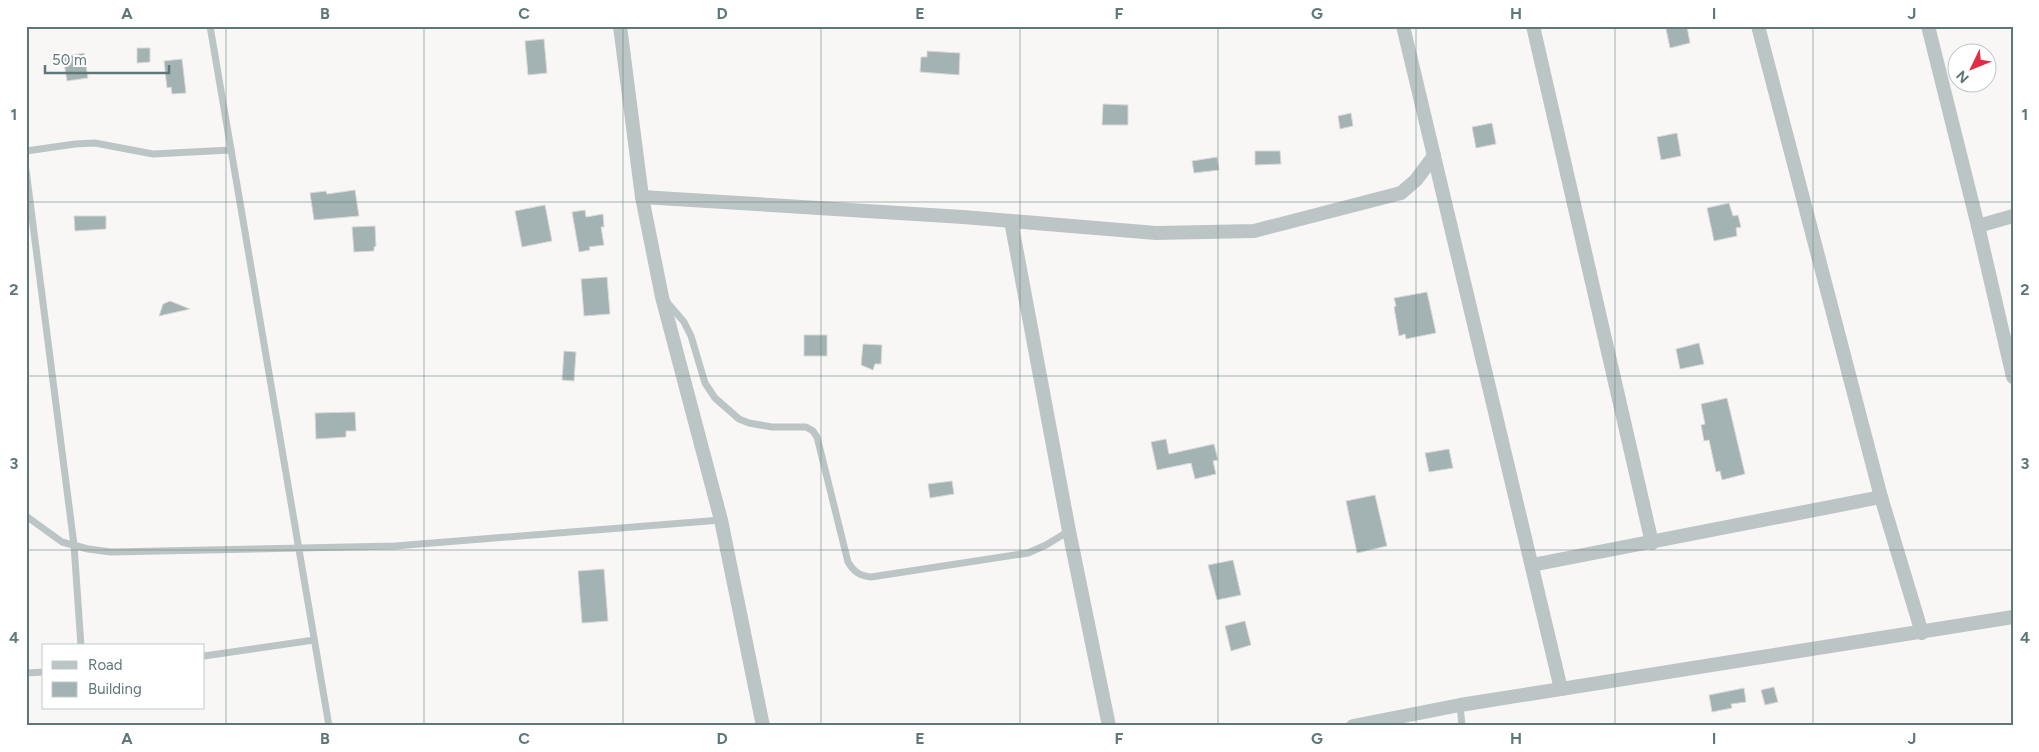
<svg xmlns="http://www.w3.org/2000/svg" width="2039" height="752" font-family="Figtree,sans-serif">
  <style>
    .building { fill: #a3b3b3; stroke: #dad9d8 }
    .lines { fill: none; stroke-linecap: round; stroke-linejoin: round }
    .lane { stroke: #bcc5c6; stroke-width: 7 }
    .street { stroke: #bcc5c6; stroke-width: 14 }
    .grid { fill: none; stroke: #5e787a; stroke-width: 1; stroke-opacity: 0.55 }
    .neatline { fill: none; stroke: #5e787a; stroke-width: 2 }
    .grid-label { font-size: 16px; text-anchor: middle; font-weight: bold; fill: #5e787a }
  </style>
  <rect width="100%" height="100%" fill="#f8f7f6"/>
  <!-- building -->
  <g class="building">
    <polygon points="1678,26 1687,26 1690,43 1670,48 1666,29"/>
    <polygon points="544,39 547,73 528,75 525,41"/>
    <polygon points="137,48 150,48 150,62 137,63"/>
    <polygon points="927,51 960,53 959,75 920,72 921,57 927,57"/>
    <polygon points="84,53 88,78 67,81 63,57"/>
    <polygon points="182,59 186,93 172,94 171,87 167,88 164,61"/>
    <polygon points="1103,104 1128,105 1128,125 1102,125"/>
    <polygon points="1351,113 1353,126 1340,129 1338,116"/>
    <polygon points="1492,123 1496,144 1476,148 1472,127"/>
    <polygon points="1677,133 1681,156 1661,160 1657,137"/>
    <polygon points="1255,151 1280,151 1281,164 1255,165"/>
    <polygon points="1217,157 1219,170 1194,173 1192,161"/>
    <polygon points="355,190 359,216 314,220 310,193 326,191 327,194"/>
    <polygon points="1729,203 1733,216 1738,215 1741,227 1736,228 1737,236 1714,241 1707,208"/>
    <polygon points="545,205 552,241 522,247 515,211"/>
    <polygon points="585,210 586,217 603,214 604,227 601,227 604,245 589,247 590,250 579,252 572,212"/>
    <polygon points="74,216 106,216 106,229 75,231"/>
    <polygon points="375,226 376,246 374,247 374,251 354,252 352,227"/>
    <polygon points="607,277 610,314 584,316 581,279"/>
    <polygon points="1427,292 1436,333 1406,339 1405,334 1399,336 1394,307 1396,306 1394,298"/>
    <polygon points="170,301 190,309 159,316 163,304"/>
    <rect x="804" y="335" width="23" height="21"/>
    <polygon points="1699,343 1704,364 1680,369 1676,349"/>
    <polygon points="863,344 882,345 881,364 875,364 873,370 861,365"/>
    <polygon points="564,351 576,352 574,381 562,380"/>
    <polygon points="1727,398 1745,474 1722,480 1720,471 1716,472 1709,440 1704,441 1701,425 1705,424 1701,404"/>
    <polygon points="355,412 356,431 346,431 346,437 316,439 315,413"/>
    <polygon points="1166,439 1169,454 1214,444 1218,460 1213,461 1216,474 1195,479 1191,463 1157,470 1151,442"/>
    <polygon points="1449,449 1453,468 1429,472 1425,453"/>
    <polygon points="952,481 954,494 930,498 928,484"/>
    <polygon points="1375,495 1387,546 1357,553 1346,501"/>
    <polygon points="1233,560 1241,595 1217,600 1208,565"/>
    <polygon points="604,569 608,621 582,623 578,571"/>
    <polygon points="1245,621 1251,645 1231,651 1225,626"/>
    <polygon points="1774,687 1778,702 1765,705 1761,690"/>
    <polygon points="1744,688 1746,702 1731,704 1732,708 1712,712 1709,695"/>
  </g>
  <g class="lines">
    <!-- lane -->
    <g class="lane">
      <polyline points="210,26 329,726"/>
      <polyline points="26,151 75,144 95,143 153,154 231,150"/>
      <polyline points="26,170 74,545 81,646"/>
      <path d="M666 301 684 322 691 336 705 383 715 398 739 419 749 423 772 427H806L813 431 817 437 848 562C854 572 860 576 871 577L1028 553 1046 545 1069 531"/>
      <polyline points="26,516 62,542 88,549 111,552 395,546 721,520"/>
      <polyline points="204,656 314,640"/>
      <polyline points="26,673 44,672"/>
      <polyline points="1460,705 1462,726"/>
    </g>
    <!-- street -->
    <g class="street">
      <polyline points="620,26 642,197 662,297 721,520 763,726"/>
      <polyline points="1403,26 1561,689"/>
      <polyline points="1533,26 1652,543"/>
      <polyline points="1758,26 1881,497 1922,633"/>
      <polyline points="1928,26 1978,226 2013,377"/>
      <polyline points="642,197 963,217 1156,233 1254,231 1401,193 1416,180 1434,156"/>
      <polyline points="1011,221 1069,531 1109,726"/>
      <polyline points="1978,226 2013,216"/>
      <polyline points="1532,565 1881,497"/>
      <polyline points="1353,726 1460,705 2013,617"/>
    </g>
  </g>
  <!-- grid -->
  <path class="grid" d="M226 26V726M424 26V726M623 26V726M821 26V726M1020 26V726M1218 26V726M1416 26V726M1615 26V726M1813 26V726M26 202H2013M26 376H2013M26 550H2013"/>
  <!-- border -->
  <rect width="2039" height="752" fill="none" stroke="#ffffff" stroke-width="55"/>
  <!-- legend -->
  <rect x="42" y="644" width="162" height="65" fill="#ffffff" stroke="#bfc9ca"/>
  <rect x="52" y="661" width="25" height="8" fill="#bcc5c6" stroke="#bfc9ca"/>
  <text x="88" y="670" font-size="15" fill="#5e787a">Road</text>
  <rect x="52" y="682" width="25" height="15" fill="#a3b3b3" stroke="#bfc9ca"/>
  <text x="88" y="694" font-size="15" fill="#5e787a">Building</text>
  <!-- north arrow -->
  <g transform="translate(1972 68) rotate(227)"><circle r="24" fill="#ffffff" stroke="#bfc9ca"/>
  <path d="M0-4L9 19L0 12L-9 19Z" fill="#e32b46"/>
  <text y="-8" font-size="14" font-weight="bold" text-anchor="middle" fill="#5e787a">N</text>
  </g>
  <!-- scale -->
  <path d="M45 65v8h124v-8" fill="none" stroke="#5e787a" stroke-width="2.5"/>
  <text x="52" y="65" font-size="15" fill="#5e787a" stroke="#ffffff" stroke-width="4" paint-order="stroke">50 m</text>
  <rect x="28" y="28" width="1984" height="696" class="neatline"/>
  <g class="grid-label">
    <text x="127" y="19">A</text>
    <text x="325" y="19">B</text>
    <text x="524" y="19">C</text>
    <text x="722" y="19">D</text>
    <text x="920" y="19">E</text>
    <text x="1119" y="19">F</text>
    <text x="1317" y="19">G</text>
    <text x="1516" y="19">H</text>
    <text x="1714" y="19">I</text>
    <text x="1912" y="19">J</text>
    <text x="14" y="120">1</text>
    <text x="2025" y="120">1</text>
    <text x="14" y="295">2</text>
    <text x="2025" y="295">2</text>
    <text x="14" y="469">3</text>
    <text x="2025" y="469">3</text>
    <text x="14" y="643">4</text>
    <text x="2025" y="643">4</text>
    <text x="127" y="744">A</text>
    <text x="325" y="744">B</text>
    <text x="524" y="744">C</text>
    <text x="722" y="744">D</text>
    <text x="920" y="744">E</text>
    <text x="1119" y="744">F</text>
    <text x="1317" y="744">G</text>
    <text x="1516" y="744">H</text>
    <text x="1714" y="744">I</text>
    <text x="1912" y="744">J</text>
  </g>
</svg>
